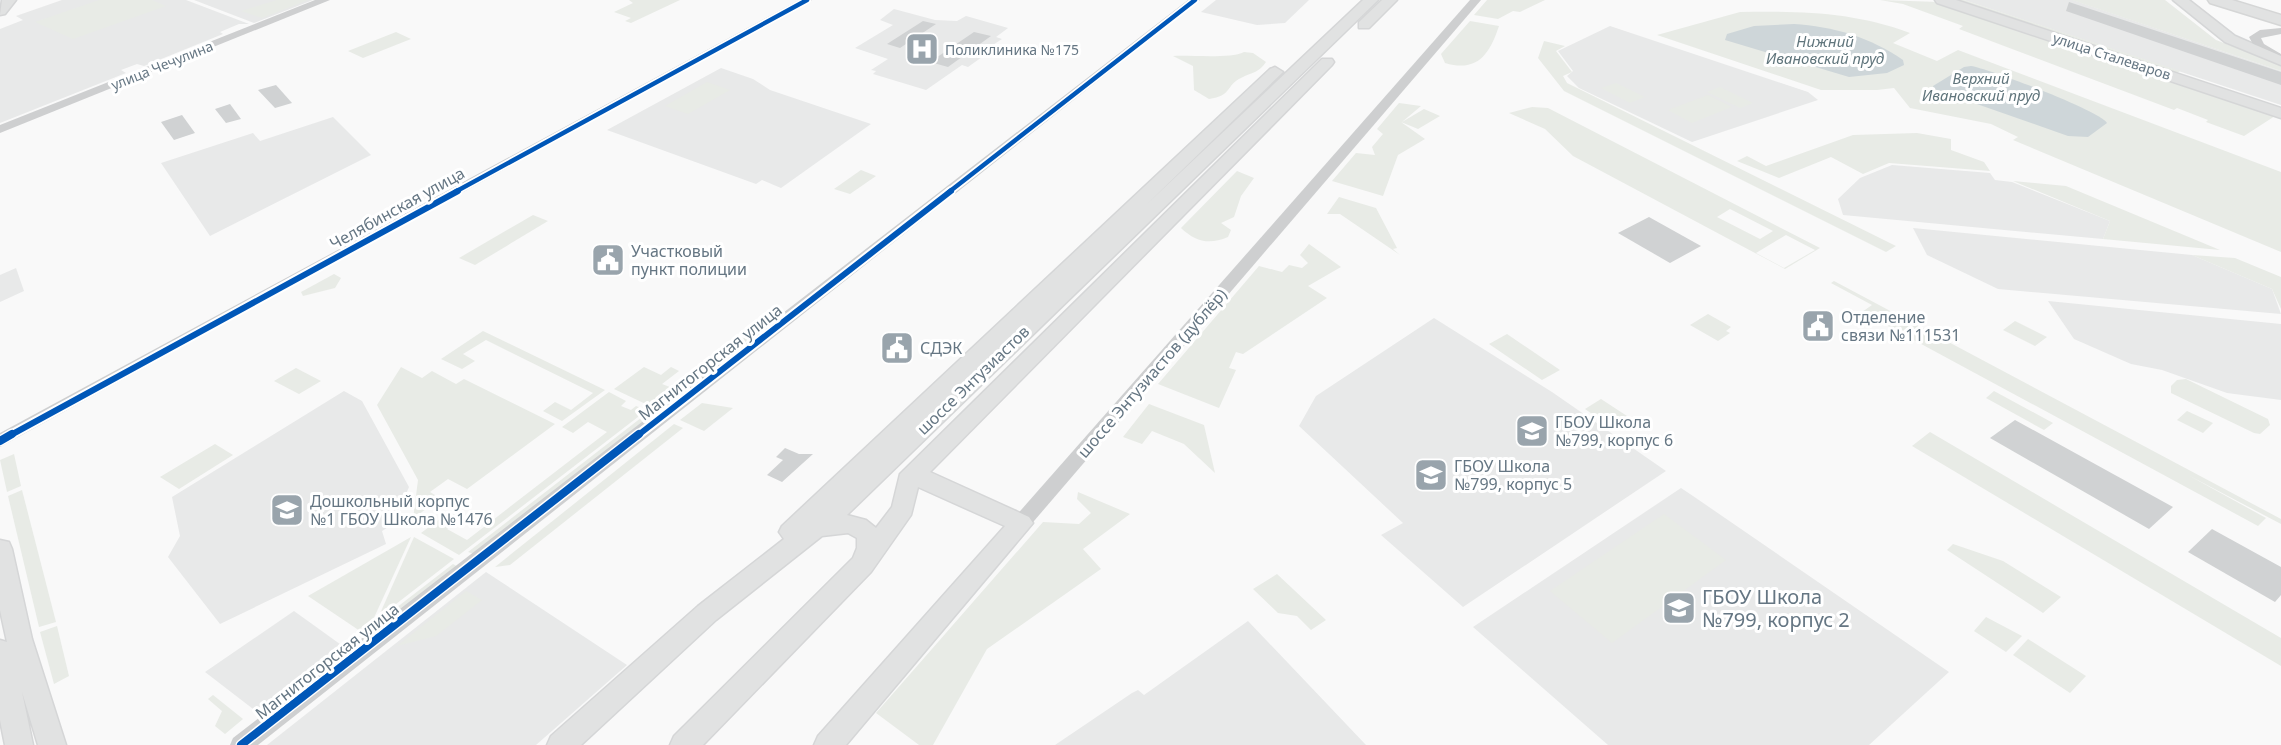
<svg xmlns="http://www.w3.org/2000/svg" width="2281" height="745" font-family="'Noto Sans',sans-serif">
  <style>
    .built { fill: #e8e9e9 }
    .green { fill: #e8ebe6; fill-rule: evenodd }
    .water { fill: #ced6d9 }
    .building { fill: #d0d2d3 }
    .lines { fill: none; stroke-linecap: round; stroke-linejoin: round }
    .major-casing { stroke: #d5d6d7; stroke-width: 3 }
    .highway-casing { stroke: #d5d6d6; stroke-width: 3 }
    .minor { fill: #cecfd0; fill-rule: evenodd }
    .major { fill: #e1e2e2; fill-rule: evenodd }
    .highway { fill: #e1e2e2; fill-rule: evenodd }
    .cycleway-far2-casing { stroke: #fff; stroke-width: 8 }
    .cycleway-far1-casing { stroke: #fff; stroke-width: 10 }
    .cycleway-casing { stroke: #fff; stroke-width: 11 }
    .cycleway-far2 { stroke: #0057b8; stroke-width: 4.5 }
    .cycleway-far1 { stroke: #0057b8; stroke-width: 6 }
    .cycleway { stroke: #0057b8; stroke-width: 8 }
    .labels { text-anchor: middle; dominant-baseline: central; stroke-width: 6; stroke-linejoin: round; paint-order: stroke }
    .far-poi-label { font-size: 14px; fill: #657683; stroke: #fff; text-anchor: start }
    .far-street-label { font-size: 14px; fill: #657683; stroke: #fff }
    .far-water-label { font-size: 15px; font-style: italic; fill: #60757c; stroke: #fff }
    .street-label { font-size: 16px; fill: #657683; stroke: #fff }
    .poi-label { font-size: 16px; fill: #657683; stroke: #fff; text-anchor: start }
    .near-poi-label { font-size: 20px; fill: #657683; stroke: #fff; text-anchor: start }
  </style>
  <rect width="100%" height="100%" fill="#f9f9f9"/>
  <!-- built -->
  <g class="built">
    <polygon points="62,0 186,0 249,24 239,24 220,32 223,34 144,66 137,64 121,70 126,73 0,123 0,29 23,20 16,16"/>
    <polygon points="194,0 313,0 254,23"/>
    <polygon points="1216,0 1309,0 1285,23 1257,25 1201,12"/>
    <polygon points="1964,0 2073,0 2281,71 2281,105"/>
    <polygon points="894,9 935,20 957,21 966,16 1008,28 996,37 1002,39 985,50 989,52 968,67 962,65 926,90 873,74 876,71 871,70 888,59 855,48 893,25 880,20"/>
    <polygon points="1610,26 1808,92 1818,100 1692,142 1579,88 1567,76 1573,71 1558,51"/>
    <polygon points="721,68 753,79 770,90 871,124 781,188 762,180 756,184 607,130"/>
    <polygon points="333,117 371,155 210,236 161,163 253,133 260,141"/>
    <polygon points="1892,165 1990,173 1995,180 2012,182 2110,221 2103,239 1843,215 1838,199 1860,178"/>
    <polygon points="1913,228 2192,255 2272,289 2281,314 1998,289 1927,255"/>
    <polygon points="16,268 24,291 0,302 0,275"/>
    <polygon points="2048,301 2281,324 2281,400 2227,393 2162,370 2131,364 2074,339"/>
    <polygon points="1434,318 1552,392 1666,471 1463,607 1381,535 1403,523 1299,426 1316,396"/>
    <polygon points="344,391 362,401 409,487 393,524 382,531 386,544 220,624 168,557 180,536 172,497"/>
    <polygon points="1681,488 1693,496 1949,672 1869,745 1608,745 1473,627"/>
    <polygon points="486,572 627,665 536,745 267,745"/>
    <polygon points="294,611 351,652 266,719 205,672"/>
    <polygon points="1248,621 1366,745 1055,745 1132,693 1138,690 1144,695"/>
  </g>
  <!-- green -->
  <g class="green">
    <polygon points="99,0 152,0 166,6 73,39 35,22"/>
    <polygon points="277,0 308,0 262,18 241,11"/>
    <polygon points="629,0 680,0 631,23 625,21 631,18 614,12 633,3"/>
    <polygon points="1487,0 1545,0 1520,12 1513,11 1498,19 1474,15"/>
    <polygon points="1880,0 1939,2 2275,116 2244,136 2206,122 2208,120 2177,108 2174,110 1959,29 1963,26 1903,4"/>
    <polygon points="1955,0 1964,0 2180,71 2177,73"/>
    <polygon points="2072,0 2165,0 2216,40 2281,65 2281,71"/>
    <path d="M1740 12C1800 11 1854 12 1910 33L1893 43 1937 61 1958 50 2281 172V252L2013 140 2018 137 1991 124 1910 108 1894 88 1877 90H1821L1657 35Z"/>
    <path d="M1470 21 1499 26C1490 53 1478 73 1445 63L1441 54Z"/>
    <polygon points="396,32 411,39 363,58 348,51"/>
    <polygon points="1544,41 1565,46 1556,51 1572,72 1563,76 1567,83 1896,246 1886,252 1564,91 1538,58"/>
    <path d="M1244 52 1253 53 1266 62C1259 73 1252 72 1241 78 1226 85 1232 96 1209 99L1194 90 1193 66 1173 56C1192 55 1230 59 1244 52Z"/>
    <polygon points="707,82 730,90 688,114 665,106"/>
    <polygon points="1616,83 1645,97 1630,103 1601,88"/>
    <polygon points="1720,87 1753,103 1740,108 1707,92"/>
    <polygon points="1708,95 1732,107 1692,123 1668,110"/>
    <polygon points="1399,103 1421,106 1402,122 1424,109 1440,116 1418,129 1401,122 1425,139 1398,155 1383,196 1332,181 1356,153 1375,155 1372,147 1383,134 1377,129"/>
    <path d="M1532 107 1548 108 1820 248 1785 269 1573 156 1545 129 1509 113ZM1730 209 1773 231 1760 239 1717 217ZM1786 235 1815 250 1784 268 1756 253Z"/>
    <polygon points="1917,133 1951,139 1951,150 1984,162 1990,171 1889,163 1863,174 1831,157 1779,178 1737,161 1747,156 1766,166 1853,135"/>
    <polygon points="861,170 876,176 850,194 834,189"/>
    <path d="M1237 171 1254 178 1241 196 1234 217 1221 223 1231 230 1228 237C1209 245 1196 242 1181 228Z"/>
    <polygon points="2013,181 2066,186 2220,250 2103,239 2110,221"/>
    <polygon points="1339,197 1376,208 1397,248 1393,249 1400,255 1340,214 1327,214"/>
    <polygon points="533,215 548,221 475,265 459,258"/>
    <polygon points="1309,244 1341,267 1308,286 1327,298 1243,354 1236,352 1229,368 1236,370 1219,408 1158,384 1259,266 1282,272 1289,265 1302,268 1308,263 1300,255"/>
    <polygon points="2192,255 2235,258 2281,277 2281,309 2272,289"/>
    <polygon points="334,274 341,278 335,288 303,296 301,292"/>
    <polygon points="1834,281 2281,519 2281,524 2188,475 2266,518 2258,526 1862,312 1872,305 1831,283"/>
    <polygon points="1708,314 1731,327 1726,331 1730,333 1718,341 1690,325"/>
    <polygon points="2015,321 2047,337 2035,346 2003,330"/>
    <polygon points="483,331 605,390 562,421 543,411 555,402 571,410 593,393 486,340 463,354 475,361 462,369 441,359"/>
    <polygon points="753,331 759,334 685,391 679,389"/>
    <polygon points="1507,334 1560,370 1542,380 1489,344"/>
    <polygon points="401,367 422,378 432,371 456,384 464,379 555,424 467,489 448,479 430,492 440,498 413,519 418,480 377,405"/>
    <polygon points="644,367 661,375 671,367 679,371 662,384 675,389 652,407 614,389"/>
    <polygon points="296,368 321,381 299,394 274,381"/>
    <polygon points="2186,379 2268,419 2270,425 2260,434 2254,433 2171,393 2171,386 2177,380"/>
    <polygon points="1994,391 2053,423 2044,430 1986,398"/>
    <polygon points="609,392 626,401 621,406 631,410 636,406 647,410 459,555 421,533 449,512 461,518 447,529 467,540 607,432 588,422 573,433 562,427"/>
    <polygon points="1601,399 1627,416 1611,427 1585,409"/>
    <polygon points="702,403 733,408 704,431 680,420"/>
    <polygon points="1149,404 1204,425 1215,473 1184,444 1152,431 1142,444 1123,437"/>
    <polygon points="2187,411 2213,423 2203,433 2177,420"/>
    <polygon points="646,414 651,417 474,554 468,552"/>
    <polygon points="674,424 683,428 510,565 495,567"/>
    <polygon points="1930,432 2281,638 2281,666 1912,446"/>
    <polygon points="215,444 233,455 179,489 160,477"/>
    <polygon points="14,454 21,486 7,492 0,460"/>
    <polygon points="22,490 56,622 39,627 8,496"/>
    <polygon points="1078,492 1130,514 1083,549 1101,569 987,649 933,745 919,745 876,713 1043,522 1079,524 1091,513 1077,499"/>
    <polygon points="1664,514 1726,560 1612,643 1550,591"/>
    <polygon points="411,537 372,622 360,631 308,596"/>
    <polygon points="414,537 454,559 378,618"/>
    <polygon points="1953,544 2003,561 2061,597 2043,613 1947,550"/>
    <polygon points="453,564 458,567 366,638 361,635"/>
    <polygon points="1277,574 1326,620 1311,630 1297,616 1278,613 1253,589"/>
    <polygon points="466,591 482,600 436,636 397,646"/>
    <polygon points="1986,617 2022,636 2006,652 1974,631"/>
    <polygon points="57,626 69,676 54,684 40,632"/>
    <polygon points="2028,639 2086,676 2070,693 2013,655"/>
    <polygon points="213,695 243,719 225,734 215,726 222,711 208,699"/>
  </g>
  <!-- water -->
  <g class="water">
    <path d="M1794 24C1832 26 1872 38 1903 60L1904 65 1887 73 1849 77 1725 40 1727 34 1754 26Z"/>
    <path d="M1971 66C1990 69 2100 111 2107 123L2088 137 2068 136 1934 89 1933 86 1964 67Z"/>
  </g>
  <!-- building -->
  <g class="building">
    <polygon points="2069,2 2281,72 2281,85 2066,11"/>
    <polygon points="923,21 936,24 900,48 887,44"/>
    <polygon points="974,32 991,36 948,67 930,62"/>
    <polygon points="276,85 292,103 275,108 258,90"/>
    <polygon points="230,104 241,119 226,123 215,109"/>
    <polygon points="182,115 195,133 174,140 161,122"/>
    <polygon points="1649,217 1701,246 1670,263 1618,233"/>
    <polygon points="2015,420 2173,507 2149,529 1990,438"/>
    <polygon points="785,448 799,454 813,454 782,482 767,475 783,460 776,457"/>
    <polygon points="2212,529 2281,567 2281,595 2275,602 2188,552"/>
  </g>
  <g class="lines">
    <defs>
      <g id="major">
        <polygon points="2,0 16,0 5,14 0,15"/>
        <polygon points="1363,0 1378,0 847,515 866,520 876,528 892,507 900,474 1322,59 1332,59 1334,62 1332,65 930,472 1029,517 1033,523 846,745 814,745 818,736 1005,526 918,487 911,515 871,572 703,745 670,745 674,736 853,558 857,548 857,538 848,533 822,536 716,620 581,745 547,745 551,736 698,606 784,539 779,532 782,526 1270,69 1275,67 1283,72 1146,205"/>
        <polygon points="1382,0 1397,0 1369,28 1359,28 1359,22"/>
        <polygon points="1935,0 1956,0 2281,108 2281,118 1937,3"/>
        <polygon points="2173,0 2189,0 2235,36 2281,56 2281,65 2225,42"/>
        <polygon points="0,540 9,542 12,549 32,639 66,745 38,745 22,692 33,745 5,745 0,720 0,640 7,642 0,610"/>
      </g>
      <polygon id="highway" points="2208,0 2232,0 2281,15 2281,25 2210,3"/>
    </defs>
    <!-- major casing -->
    <use href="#major" class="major-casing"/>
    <!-- highway casing -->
    <use href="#highway" class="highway-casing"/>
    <!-- minor -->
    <g class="minor">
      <polygon points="315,0 330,0 0,133 0,125"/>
      <polygon points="799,0 812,0 0,447 0,433"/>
      <polygon points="1188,0 1200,0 258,745 230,745 233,738"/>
      <polygon points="1470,0 1481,0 1028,528 1014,528 1012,523 1014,518"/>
      <polygon points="2281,28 2281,34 2261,38 2264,44 2281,54 2281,63 2255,48 2249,37 2260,30"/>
    </g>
    <!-- major -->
    <use href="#major" class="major"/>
    <!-- highway -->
    <use href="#highway" class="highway"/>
    <defs>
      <g id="cycleway-far2">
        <polyline points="455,192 807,0"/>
        <polyline points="949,192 1195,0"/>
      </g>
      <g id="cycleway-far1">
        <polyline points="9,436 458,191"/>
        <polyline points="637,436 951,191"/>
      </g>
      <g id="cycleway">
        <polyline points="0,441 12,434"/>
        <polyline points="241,745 639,434"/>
      </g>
    </defs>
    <!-- cycleway-far2 casing -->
    <use href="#cycleway-far2" class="cycleway-far2-casing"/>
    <!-- cycleway-far1 casing -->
    <use href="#cycleway-far1" class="cycleway-far1-casing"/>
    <!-- cycleway casing -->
    <use href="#cycleway" class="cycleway-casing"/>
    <!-- cycleway-far2 -->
    <use href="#cycleway-far2" class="cycleway-far2"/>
    <!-- cycleway-far1 -->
    <use href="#cycleway-far1" class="cycleway-far1"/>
    <!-- cycleway -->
    <use href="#cycleway" class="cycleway"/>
  </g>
  <!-- icons -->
  <defs>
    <symbol id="hospital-square" viewBox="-11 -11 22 22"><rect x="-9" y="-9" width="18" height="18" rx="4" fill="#99a4ac" stroke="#fff"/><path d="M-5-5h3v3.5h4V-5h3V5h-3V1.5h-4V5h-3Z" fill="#fff"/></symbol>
    <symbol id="civic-square" viewBox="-11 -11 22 22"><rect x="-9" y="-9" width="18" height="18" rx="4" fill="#99a4ac" stroke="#fff"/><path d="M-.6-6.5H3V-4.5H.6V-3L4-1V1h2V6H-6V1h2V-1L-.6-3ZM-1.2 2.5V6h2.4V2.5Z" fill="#fff"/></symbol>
    <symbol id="school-square" viewBox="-11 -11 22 22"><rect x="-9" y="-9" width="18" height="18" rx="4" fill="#99a4ac" stroke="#fff"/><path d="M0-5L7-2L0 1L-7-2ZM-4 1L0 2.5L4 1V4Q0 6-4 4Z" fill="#fff"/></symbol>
  </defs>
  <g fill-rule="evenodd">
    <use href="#hospital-square" x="903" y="30" width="38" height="38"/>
    <use href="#civic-square" x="589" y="241" width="38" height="38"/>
    <use href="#civic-square" x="1799" y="307" width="38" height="38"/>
    <use href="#civic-square" x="878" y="329" width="38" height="38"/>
    <use href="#school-square" x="1513" y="412" width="38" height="38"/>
    <use href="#school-square" x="1412" y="456" width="38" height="38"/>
    <use href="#school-square" x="268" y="491" width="38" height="38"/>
    <use href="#school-square" x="1660" y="589" width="38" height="38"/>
  </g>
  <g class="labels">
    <!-- far-poi labels -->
    <g class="far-poi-label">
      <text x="945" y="49">Поликлиника №175</text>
    </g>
    <!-- far-street labels -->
    <g class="far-street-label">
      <text transform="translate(2112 56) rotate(18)">улица Сталеваров</text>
      <text transform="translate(162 65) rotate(-22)">улица Чечулина</text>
    </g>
    <!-- far-water labels -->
    <g class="far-water-label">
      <text x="1825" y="41">Нижний<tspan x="1825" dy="17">Ивановский пруд</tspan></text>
      <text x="1981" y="78">Верхний<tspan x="1981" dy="17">Ивановский пруд</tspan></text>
    </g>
    <!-- street labels -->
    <g class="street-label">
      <text transform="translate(397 208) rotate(-29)">Челябинская улица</text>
      <text transform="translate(710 362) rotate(-38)">Магнитогорская улица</text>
      <text transform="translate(1152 373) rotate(-49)">шоссе Энтузиастов (дублёр)</text>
      <text transform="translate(973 380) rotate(-44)">шоссе Энтузиастов</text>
      <text transform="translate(327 661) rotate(-38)">Магнитогорская улица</text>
    </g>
    <!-- poi labels -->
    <g class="poi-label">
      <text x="631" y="251">Участковый<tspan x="631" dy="18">пункт полиции</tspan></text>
      <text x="1841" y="317">Отделение<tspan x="1841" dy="18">связи №111531</tspan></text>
      <text x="920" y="348">СДЭК</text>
      <text x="1555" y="422">ГБОУ Школа<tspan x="1555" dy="18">№799, корпус 6</tspan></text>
      <text x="1454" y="466">ГБОУ Школа<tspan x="1454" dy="18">№799, корпус 5</tspan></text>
      <text x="310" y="501">Дошкольный корпус<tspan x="310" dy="18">№1 ГБОУ Школа №1476</tspan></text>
    </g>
    <!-- near-poi labels -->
    <g class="near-poi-label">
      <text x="1702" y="596">ГБОУ Школа<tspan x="1702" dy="23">№799, корпус 2</tspan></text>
    </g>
  </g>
</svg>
